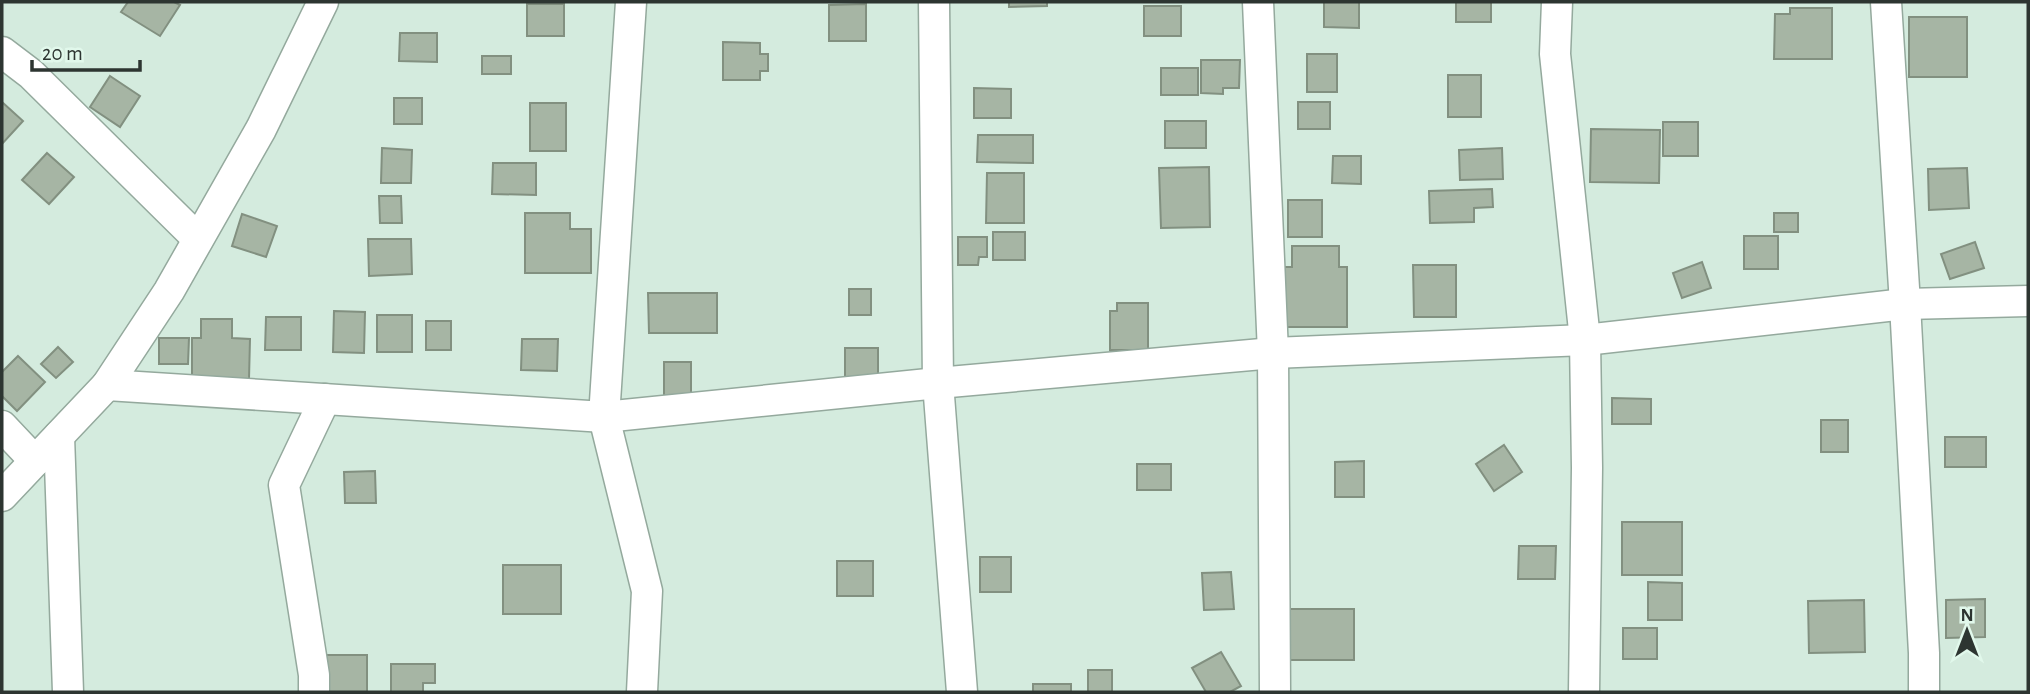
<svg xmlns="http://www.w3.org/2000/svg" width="2030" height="694" font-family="'Alegreya Sans',sans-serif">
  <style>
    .building { fill: #a6b5a4; stroke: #829080; stroke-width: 2 }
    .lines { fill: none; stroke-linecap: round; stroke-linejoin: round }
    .street-casing { stroke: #94a99d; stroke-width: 33 }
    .street { stroke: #fff; stroke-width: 30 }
  </style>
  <rect width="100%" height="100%" fill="#d4ebde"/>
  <!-- building -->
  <g class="building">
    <polygon points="128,2 174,2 180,5 160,36 121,12"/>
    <polygon points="1009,2 1047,2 1047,6 1009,7"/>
    <polygon points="1324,2 1359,2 1359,28 1324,27"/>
    <rect x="1456" y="2" width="35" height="20"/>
    <rect x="527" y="4" width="37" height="32"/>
    <polygon points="866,4 866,41 829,41 829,5"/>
    <rect x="1144" y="6" width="37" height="30"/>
    <polygon points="1790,8 1832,8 1832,59 1774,59 1775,14 1790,14"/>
    <rect x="1909" y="17" width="58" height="60"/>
    <polygon points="400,33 437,33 437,62 399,61"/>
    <polygon points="723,42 760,43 760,54 768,54 768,71 760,71 760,80 723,80"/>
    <rect x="1307" y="54" width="30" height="38"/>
    <rect x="482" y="56" width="29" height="18"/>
    <polygon points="1201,60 1240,60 1239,88 1223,88 1223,94 1201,93"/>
    <rect x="1161" y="68" width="37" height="27"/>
    <rect x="1448" y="75" width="33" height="42"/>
    <polygon points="110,76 140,96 120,127 90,107"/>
    <polygon points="974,88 1011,89 1011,118 974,118"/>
    <rect x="394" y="98" width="28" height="26"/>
    <polygon points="2,102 23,121 2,144"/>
    <rect x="1298" y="102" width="32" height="27"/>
    <rect x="530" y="103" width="36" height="48"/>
    <rect x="1165" y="121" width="41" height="27"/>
    <rect x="1663" y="122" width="35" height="34"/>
    <polygon points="1591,129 1660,130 1659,183 1590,182"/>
    <polygon points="978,135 1033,135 1033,163 977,162"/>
    <polygon points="382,148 412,150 411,183 381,183"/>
    <polygon points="1502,148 1503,179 1460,180 1459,150"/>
    <polygon points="47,153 74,177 49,204 22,180"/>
    <polygon points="1333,156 1361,156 1361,184 1332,183"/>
    <polygon points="493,163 536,163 536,195 492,194"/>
    <polygon points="1209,167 1210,227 1161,228 1159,168"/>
    <polygon points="1967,168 1969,208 1929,210 1928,169"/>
    <polygon points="987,173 1024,173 1024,223 986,223"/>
    <polygon points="1492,189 1493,207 1474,208 1474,222 1430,223 1429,191"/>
    <polygon points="379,196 401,196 402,223 380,223"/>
    <rect x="1288" y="200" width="34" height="37"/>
    <polygon points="525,213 570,213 570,229 591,229 591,273 525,273"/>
    <rect x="1774" y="213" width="24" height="19"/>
    <polygon points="242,214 277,226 266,257 232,246"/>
    <rect x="993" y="232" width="32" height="28"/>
    <rect x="1744" y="236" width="34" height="33"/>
    <polygon points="958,237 987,237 987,257 979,257 978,265 958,265"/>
    <polygon points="368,239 411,239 412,274 369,276"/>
    <polygon points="1975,242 1984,268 1950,279 1941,254"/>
    <polygon points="1292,246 1339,246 1339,267 1347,267 1347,327 1282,327 1282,267 1292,267"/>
    <polygon points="1702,262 1711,288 1682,298 1673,273"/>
    <polygon points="1413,265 1456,265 1456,317 1414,317"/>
    <rect x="849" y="289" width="22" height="26"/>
    <polygon points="648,293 717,293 717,333 649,333"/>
    <polygon points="1117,303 1148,303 1148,350 1110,350 1110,311 1117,311"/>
    <polygon points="334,311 365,312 364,353 333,352"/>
    <rect x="377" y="315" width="35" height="37"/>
    <polygon points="266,317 301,317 301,350 265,350"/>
    <polygon points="201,319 232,319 232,338 250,339 249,379 192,378 192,338 201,338"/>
    <rect x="426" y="321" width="25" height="29"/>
    <polygon points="159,338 189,338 188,364 159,364"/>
    <polygon points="522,339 558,339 557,371 521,370"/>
    <polygon points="58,347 73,362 56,378 41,364"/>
    <rect x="845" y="348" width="33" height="31"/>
    <polygon points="18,356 45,382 17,411 2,396 2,372"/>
    <rect x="664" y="362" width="27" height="34"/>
    <polygon points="1612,398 1651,399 1651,424 1612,424"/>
    <rect x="1821" y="420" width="27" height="32"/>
    <rect x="1945" y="437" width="41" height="30"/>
    <polygon points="1504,445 1522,472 1494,491 1476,464"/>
    <polygon points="1364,461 1364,497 1335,497 1335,462"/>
    <rect x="1137" y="464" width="34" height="26"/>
    <polygon points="375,471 376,503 345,503 344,472"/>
    <rect x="1622" y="522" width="60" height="53"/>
    <polygon points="1519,546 1556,546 1555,579 1518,579"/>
    <rect x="980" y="557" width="31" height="35"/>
    <rect x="837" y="561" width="36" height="35"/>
    <rect x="503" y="565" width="58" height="49"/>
    <polygon points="1231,572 1234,609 1204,610 1202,573"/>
    <polygon points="1648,582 1682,583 1682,620 1648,620"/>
    <polygon points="1985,599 1985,637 1946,638 1946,600"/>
    <polygon points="1864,600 1865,652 1809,653 1808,601"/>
    <rect x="1287" y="609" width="67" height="51"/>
    <rect x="1623" y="628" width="34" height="31"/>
    <polygon points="1221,652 1241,686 1230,692 1206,692 1192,668"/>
    <rect x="326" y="655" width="41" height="37"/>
    <polygon points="391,664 435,664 435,683 423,683 423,692 391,692"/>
    <rect x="1088" y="670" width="24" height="22"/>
    <rect x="1033" y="684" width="38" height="8"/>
  </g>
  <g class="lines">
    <defs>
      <g id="street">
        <polyline points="631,2 604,417 647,591 642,692"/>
        <polyline points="934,2 938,383 962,692"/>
        <polyline points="1258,2 1273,353 1275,692"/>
        <polyline points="1557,2 1555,54 1585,340 1587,468 1584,692"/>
        <polyline points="1886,2 1905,304 1924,653 1924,692"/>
        <polyline points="2,52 31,74 198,239"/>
        <polyline points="107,385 604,417 938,383 1273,353 1585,340 1905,304 2028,301"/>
        <polyline points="2,426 35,461"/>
        <polyline points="59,436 68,692"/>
        <polyline points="2,496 107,385 169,291 261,129 323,2"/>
        <polyline points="314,692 314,675 284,485 325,399"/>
      </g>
    </defs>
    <!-- street casing -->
    <use href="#street" class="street-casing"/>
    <!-- street -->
    <use href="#street" class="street"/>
  </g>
  <!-- border -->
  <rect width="2030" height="694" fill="none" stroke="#2d3531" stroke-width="7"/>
  <!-- north arrow -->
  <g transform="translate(1967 631)" stroke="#e1f8eb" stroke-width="5" paint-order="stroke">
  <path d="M0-5L12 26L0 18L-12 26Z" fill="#2d3531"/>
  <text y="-10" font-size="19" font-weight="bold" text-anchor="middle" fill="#2d3531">N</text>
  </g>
  <!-- scale -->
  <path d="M32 60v10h108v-10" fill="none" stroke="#2d3531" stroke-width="3.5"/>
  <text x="42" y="60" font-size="21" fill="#2d3531" stroke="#e1f8eb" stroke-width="5" paint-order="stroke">20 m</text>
</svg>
